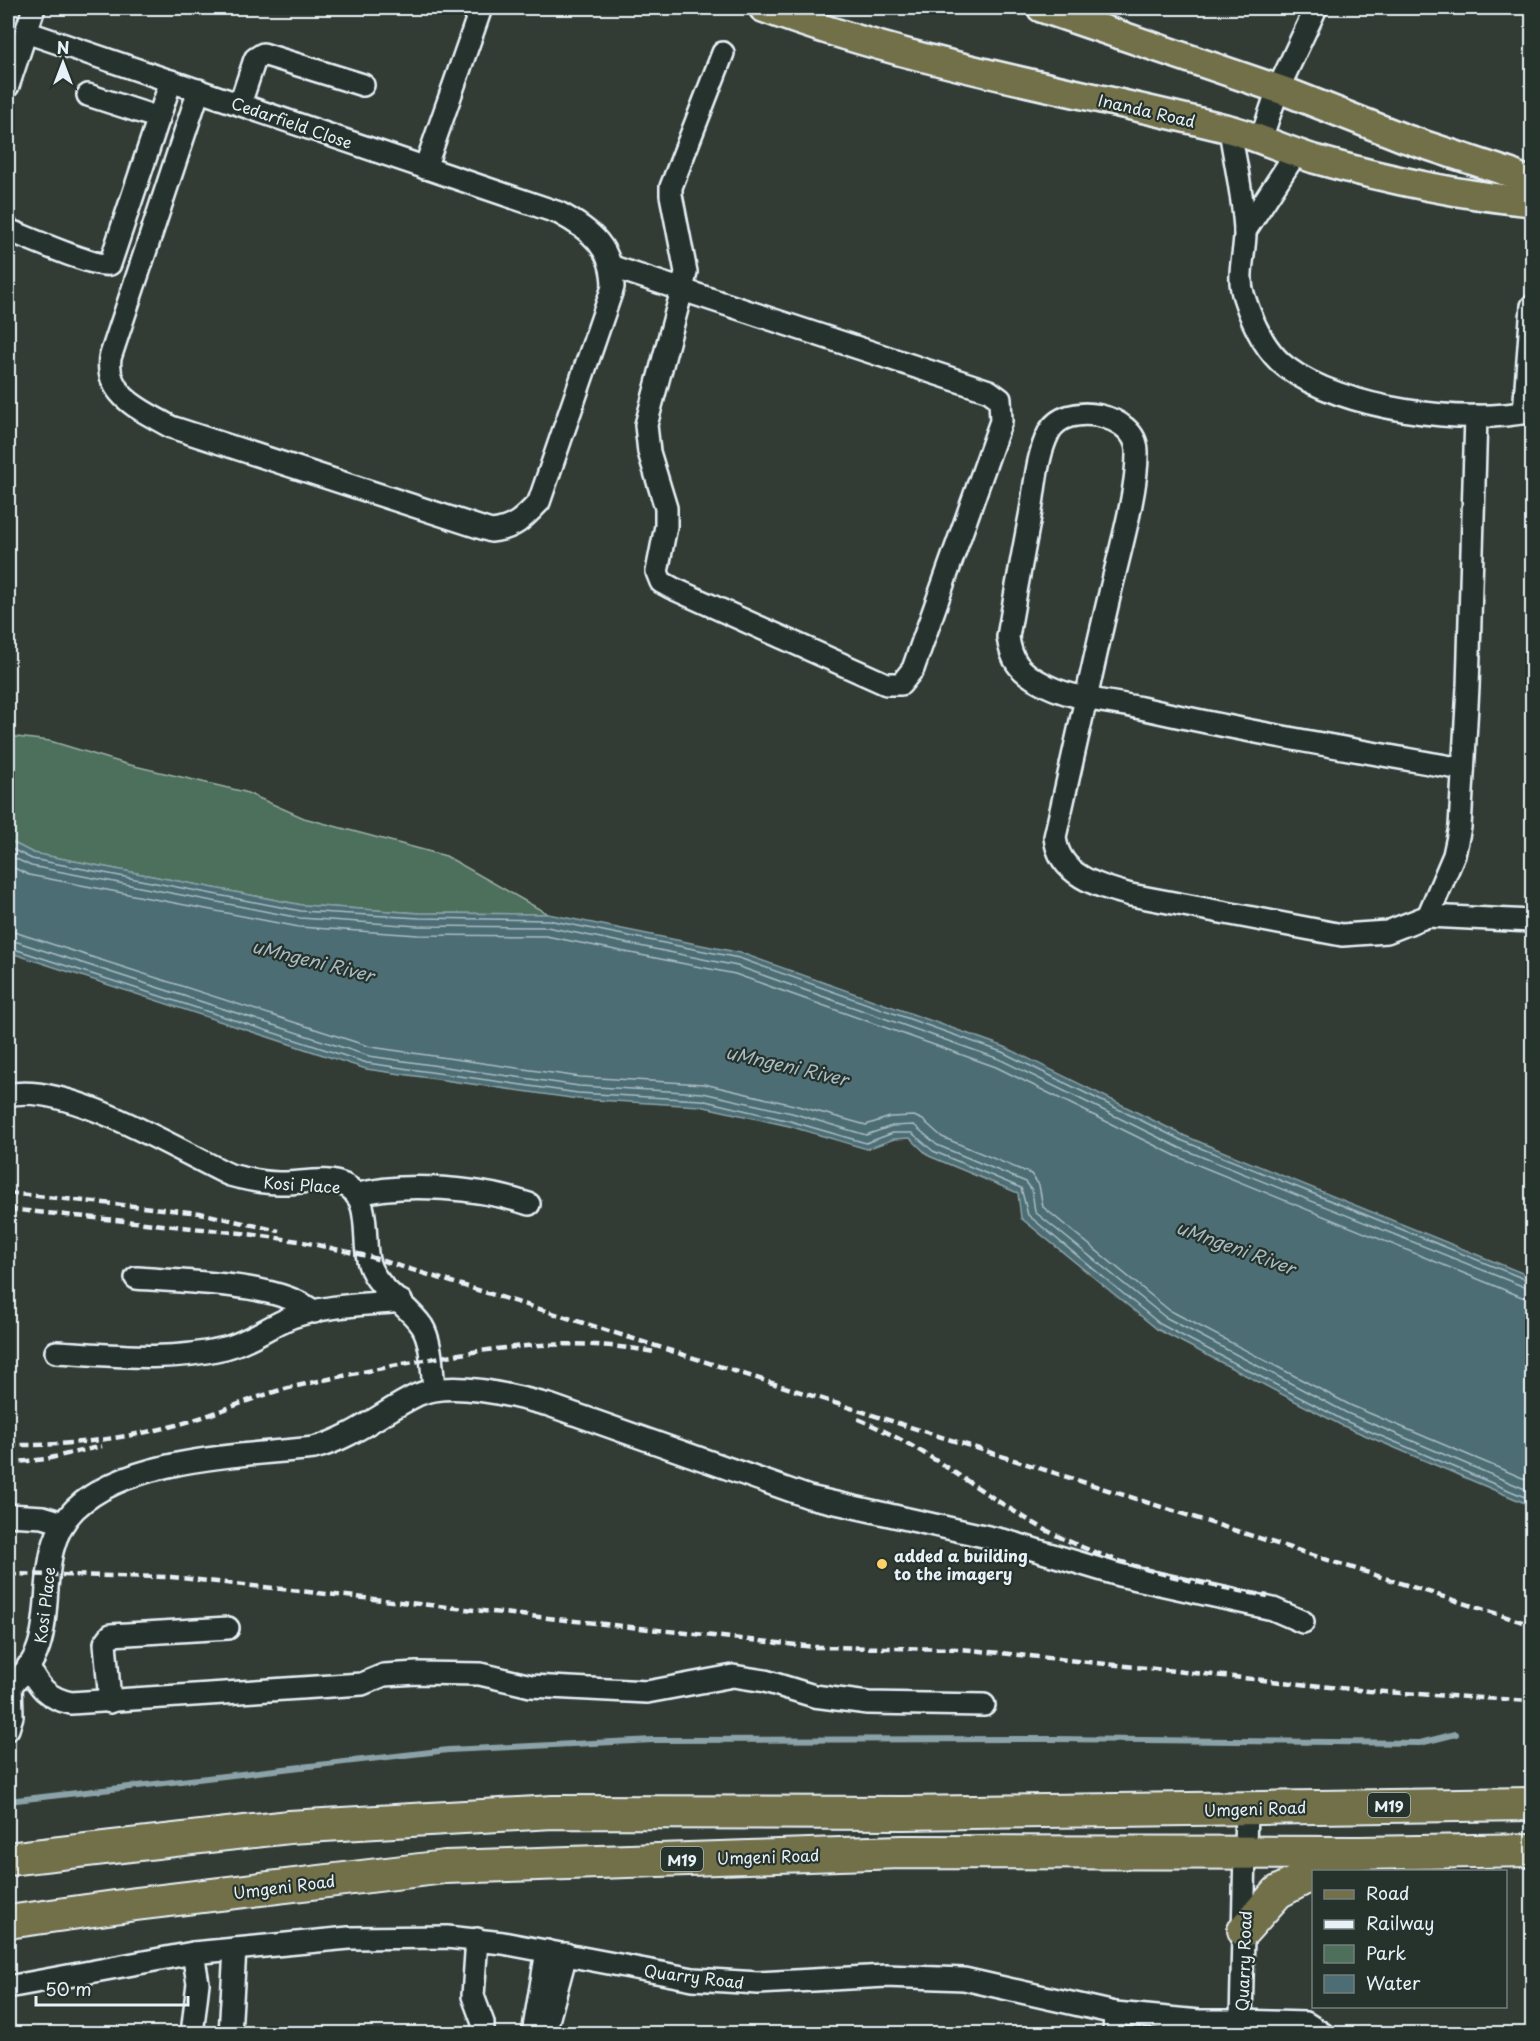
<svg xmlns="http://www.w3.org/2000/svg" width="1540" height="2041" font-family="'Playpen Sans',sans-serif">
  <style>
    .green { fill: #4e705b; stroke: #9bb0aa; stroke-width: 1.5 }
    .water { fill: #4d6d74; stroke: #8ba2a9; stroke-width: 1.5 }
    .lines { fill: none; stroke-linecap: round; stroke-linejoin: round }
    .shore { stroke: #aabcc3; stroke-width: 1.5 }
    .stream { stroke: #8ba2a9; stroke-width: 6 }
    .minor-casing { stroke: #e8f1f8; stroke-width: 26 }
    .major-casing { stroke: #e8f1f8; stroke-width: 32 }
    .highway-casing { stroke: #e8f1f8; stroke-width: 36 }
    .minor { stroke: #26332d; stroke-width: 21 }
    .major { stroke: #726f4a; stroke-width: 27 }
    .highway { stroke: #726f4a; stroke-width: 32 }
    .rail { stroke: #e8f1f8; stroke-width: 4.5; stroke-dasharray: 9 4.5; stroke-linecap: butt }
    .poi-dot { fill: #ffd166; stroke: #26332d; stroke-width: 2 }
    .labels { text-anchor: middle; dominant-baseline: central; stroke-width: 4.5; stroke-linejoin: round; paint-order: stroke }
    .shield { fill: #26332d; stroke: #aeb8bb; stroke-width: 1.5 }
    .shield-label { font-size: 15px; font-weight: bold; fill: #e8f1f8 }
    .street-label { font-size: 16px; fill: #e8f1f8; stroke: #26332d }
    .poi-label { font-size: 16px; font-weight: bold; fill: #e8f1f8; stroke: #26332d; text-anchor: start }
    .water-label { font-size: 18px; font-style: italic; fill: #aabcc3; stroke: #26332d }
  </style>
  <rect width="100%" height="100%" fill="#333c34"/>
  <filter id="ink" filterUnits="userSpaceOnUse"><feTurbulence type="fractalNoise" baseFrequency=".0167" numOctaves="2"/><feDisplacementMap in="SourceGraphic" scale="12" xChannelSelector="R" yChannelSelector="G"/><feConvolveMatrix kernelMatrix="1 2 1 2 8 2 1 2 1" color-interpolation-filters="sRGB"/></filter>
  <g filter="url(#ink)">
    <!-- green -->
    <polygon class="green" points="8,736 50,741 126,764 245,792 304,818 446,856 548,914 419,913 302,905 33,853 8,840"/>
    <!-- water -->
    <polygon class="water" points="8,840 33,853 302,905 419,913 548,914 741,953 1005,1047 1185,1136 1532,1277 1532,1506 1341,1425 1157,1329 1021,1218 1018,1193 929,1156 910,1138 894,1139 867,1149 789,1126 700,1106 578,1099 366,1069 8,952"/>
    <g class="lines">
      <!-- shore -->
      <g class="shore">
        <polyline points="8,847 32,859 301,911 419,918 548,920 739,958 1002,1052 1183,1141 1532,1282"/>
        <polyline points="8,855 31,866 300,918 418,926 547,927 737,966 999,1059 1180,1148 1532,1290"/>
        <polyline points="8,865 29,875 299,927 418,935 546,936 735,974 996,1067 1176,1156 1522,1297 1532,1299"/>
        <polyline points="8,930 371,1047 580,1077 704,1084 794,1105 866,1125 890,1117 914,1116 923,1120 942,1137 1031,1174 1039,1185 1043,1207 1169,1310 1350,1405 1532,1482"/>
        <polyline points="8,939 369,1056 579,1086 703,1093 792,1113 866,1135 892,1126 914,1125 937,1145 1026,1182 1032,1190 1035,1212 1165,1317 1347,1413 1532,1492"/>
        <polyline points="8,947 367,1063 578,1093 701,1100 790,1121 866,1143 893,1133 912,1133 933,1151 1021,1188 1028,1215 1160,1324 1343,1420 1532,1500"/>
      </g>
      <!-- stream -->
      <polyline class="stream" points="8,1801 448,1750 654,1740 1053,1739 1420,1743 1456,1734"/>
      <defs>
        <g id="minor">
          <path d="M26 32 559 213C591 230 613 248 613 287L539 502C524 518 514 529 491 531L171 427C144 411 105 397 110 358L199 90"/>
          <polyline points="8,86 34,8"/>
          <polyline points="88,95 159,118"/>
          <polyline points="240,104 255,59 263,54 363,85"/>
          <path d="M1230 130C1235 162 1243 196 1245 229 1246 252 1236 275 1244 297 1252 322 1264 350 1286 367 1341 409 1466 426 1532 411"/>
          <polyline points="1261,139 1278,89 1316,8"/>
          <polyline points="425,168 481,8"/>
          <path d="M8 230C24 236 98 269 110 264L171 81"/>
          <polyline points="1245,231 1296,153"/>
          <polyline points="613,267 989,391 1000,399 1001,421 913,669 901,684 886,684 672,588 661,582 657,572 666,526 666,508 649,452 646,425 682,290 686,272 671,195 671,187 723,53"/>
          <polyline points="1524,413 1532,306"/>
          <path d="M1463 769C1355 750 1247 732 1141 708 1109 701 1068 699 1040 682 1019 671 1011 660 1008 637 1015 595 1023 553 1031 511 1035 486 1037 455 1049 432 1066 400 1136 414 1137 451 1138 490 1119 554 1110 593 1091 674 1073 755 1055 837 1059 876 1098 886 1131 895L1342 935 1387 932 1428 916 1532 921"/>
          <polyline points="1428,916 1454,855 1460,827 1468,687 1476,416"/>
          <path d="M8 1095C65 1081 177 1150 230 1175 246 1179 262 1183 279 1183 300 1184 329 1175 348 1187 372 1201 362 1242 369 1264 377 1289 407 1304 422 1326 432 1342 432 1371 434 1389"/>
          <path d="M356 1195C403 1181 482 1188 529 1204"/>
          <path d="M136 1278C182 1282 280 1282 314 1312"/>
          <path d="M56 1352C111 1355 170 1362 225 1348 249 1342 269 1326 292 1317 325 1305 365 1305 401 1301"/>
          <polyline points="8,1515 43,1517 63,1523"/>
          <path d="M28 1666C39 1687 47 1698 71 1703L362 1684 384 1675 417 1673 480 1674 531 1686 647 1692 733 1676 765 1681 814 1696 868 1703 984 1705"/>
          <path d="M8 1686C71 1647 24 1559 75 1509 129 1457 243 1456 314 1448 353 1438 382 1412 417 1395 452 1379 513 1396 549 1405L809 1497 1006 1541 1119 1575 1273 1609 1303 1622"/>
          <polyline points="110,1702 105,1643 111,1635 228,1628"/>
          <polyline points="8,1729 12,1716 11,1684"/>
          <polyline points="477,1939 473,1996 483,2023 483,2034"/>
          <polyline points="8,1987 193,1953 349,1938 447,1937 503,1943 693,1979 758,1983 886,1976 964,1979 1115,2013 1199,2021 1241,2021 1246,1807"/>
          <polyline points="548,2021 566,1954"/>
          <polyline points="1241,2021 1306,2023 1323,2034"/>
          <polyline points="192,2034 198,1983 193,1953"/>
          <polyline points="230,2034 235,1949"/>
          <polyline points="533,2034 547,1951"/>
          <polyline points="1114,2034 1115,2013"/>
        </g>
        <g id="major">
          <path d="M763 8C914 64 1073 90 1229 129 1258 137 1285 150 1314 159 1385 179 1459 195 1532 202"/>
          <polyline points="1041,8 1287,92 1404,138 1510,173 1532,183"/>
        </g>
        <g id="highway">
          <polyline points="8,1859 289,1827 553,1812 904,1813 1532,1804"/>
          <polyline points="8,1922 136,1904 445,1867 902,1852 1360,1853 1532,1850"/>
          <polyline points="1244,1930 1278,1892 1314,1873"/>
        </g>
      </defs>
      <!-- minor casing -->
      <use href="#minor" class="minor-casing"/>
      <!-- major casing -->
      <use href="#major" class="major-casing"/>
      <!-- highway casing -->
      <use href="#highway" class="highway-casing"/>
      <!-- minor -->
      <use href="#minor" class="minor"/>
      <!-- major -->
      <use href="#major" class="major"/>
      <!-- highway -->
      <use href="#highway" class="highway"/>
      <!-- rail -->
      <g class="rail">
        <polyline points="8,1193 200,1213 279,1231"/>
        <polyline points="8,1209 241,1233 299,1241 367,1256 546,1311 1532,1625"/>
        <path d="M858 1419C926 1447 982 1495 1046 1530 1116 1567 1191 1582 1268 1596"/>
        <path d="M8 1445C62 1446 116 1440 169 1427 206 1418 241 1402 277 1391 315 1381 354 1374 393 1366 480 1349 565 1335 654 1352"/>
        <polyline points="8,1463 46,1459 102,1446"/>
        <polyline points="8,1574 171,1577 815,1647 961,1649 1369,1691 1532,1701"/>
      </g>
    </g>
  </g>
  <!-- markers -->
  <circle class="poi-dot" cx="882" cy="1564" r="6"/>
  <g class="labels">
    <!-- shield labels -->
    <g class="shield">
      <rect x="1368" y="1793" width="42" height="24" rx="4.5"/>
      <rect x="661" y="1847" width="42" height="24" rx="4.5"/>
    </g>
    <g class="shield-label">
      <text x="1389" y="1805">M19</text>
      <text x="682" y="1859">M19</text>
    </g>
    <!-- street labels -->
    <g class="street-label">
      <text transform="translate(1147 110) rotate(13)">Inanda Road</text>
      <text transform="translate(292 122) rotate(19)">Cedarfield Close</text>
      <text transform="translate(302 1184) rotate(4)">Kosi Place</text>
      <text transform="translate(44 1605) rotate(-83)">Kosi Place</text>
      <text transform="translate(1255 1808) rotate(-2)">Umgeni Road</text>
      <text transform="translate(768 1856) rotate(-2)">Umgeni Road</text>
      <text transform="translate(284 1886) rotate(-7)">Umgeni Road</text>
      <text transform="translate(1243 1961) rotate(-88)">Quarry Road</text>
      <text transform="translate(694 1976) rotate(7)">Quarry Road</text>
    </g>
    <!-- poi labels -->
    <g class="poi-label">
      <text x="894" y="1555">added a building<tspan x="894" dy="18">to the imagery</tspan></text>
    </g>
    <!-- water labels -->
    <g class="water-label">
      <text transform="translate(313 960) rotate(14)">uMngeni River</text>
      <text transform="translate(787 1065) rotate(13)">uMngeni River</text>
      <text transform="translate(1236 1247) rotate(20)">uMngeni River</text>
    </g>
  </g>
  <!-- margin -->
  <rect width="1540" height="2041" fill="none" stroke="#26332d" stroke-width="30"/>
  <rect x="15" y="15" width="1510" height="2011" fill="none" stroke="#e8f1f8" stroke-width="2" filter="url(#ink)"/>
  <!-- legend -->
  <rect x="1312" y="1870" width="195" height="138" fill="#26332d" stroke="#747f7e" stroke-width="1.5"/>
  <rect x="1324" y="1890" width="30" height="9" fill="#726f4a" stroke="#747f7e" stroke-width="1.5"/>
  <text x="1366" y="1900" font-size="18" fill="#e8f1f8">Road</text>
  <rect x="1324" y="1920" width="30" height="9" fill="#e8f1f8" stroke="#747f7e" stroke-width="1.5"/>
  <text x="1366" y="1930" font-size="18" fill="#e8f1f8">Railway</text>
  <rect x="1324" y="1945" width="30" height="18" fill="#4e705b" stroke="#747f7e" stroke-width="1.5"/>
  <text x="1366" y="1960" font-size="18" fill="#e8f1f8">Park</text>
  <rect x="1324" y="1975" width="30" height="18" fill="#4d6d74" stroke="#747f7e" stroke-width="1.5"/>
  <text x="1366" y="1990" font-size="18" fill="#e8f1f8">Water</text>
  <!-- north arrow -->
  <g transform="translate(63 63)" stroke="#26332d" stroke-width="4.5" paint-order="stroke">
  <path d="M0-4.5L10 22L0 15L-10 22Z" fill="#e8f1f8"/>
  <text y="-9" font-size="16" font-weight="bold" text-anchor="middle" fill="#e8f1f8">N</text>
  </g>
  <!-- scale -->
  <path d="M36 1996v9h152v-9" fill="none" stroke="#e8f1f8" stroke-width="3"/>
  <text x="45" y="1996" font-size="18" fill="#e8f1f8" stroke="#26332d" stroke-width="4.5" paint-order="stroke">50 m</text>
</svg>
